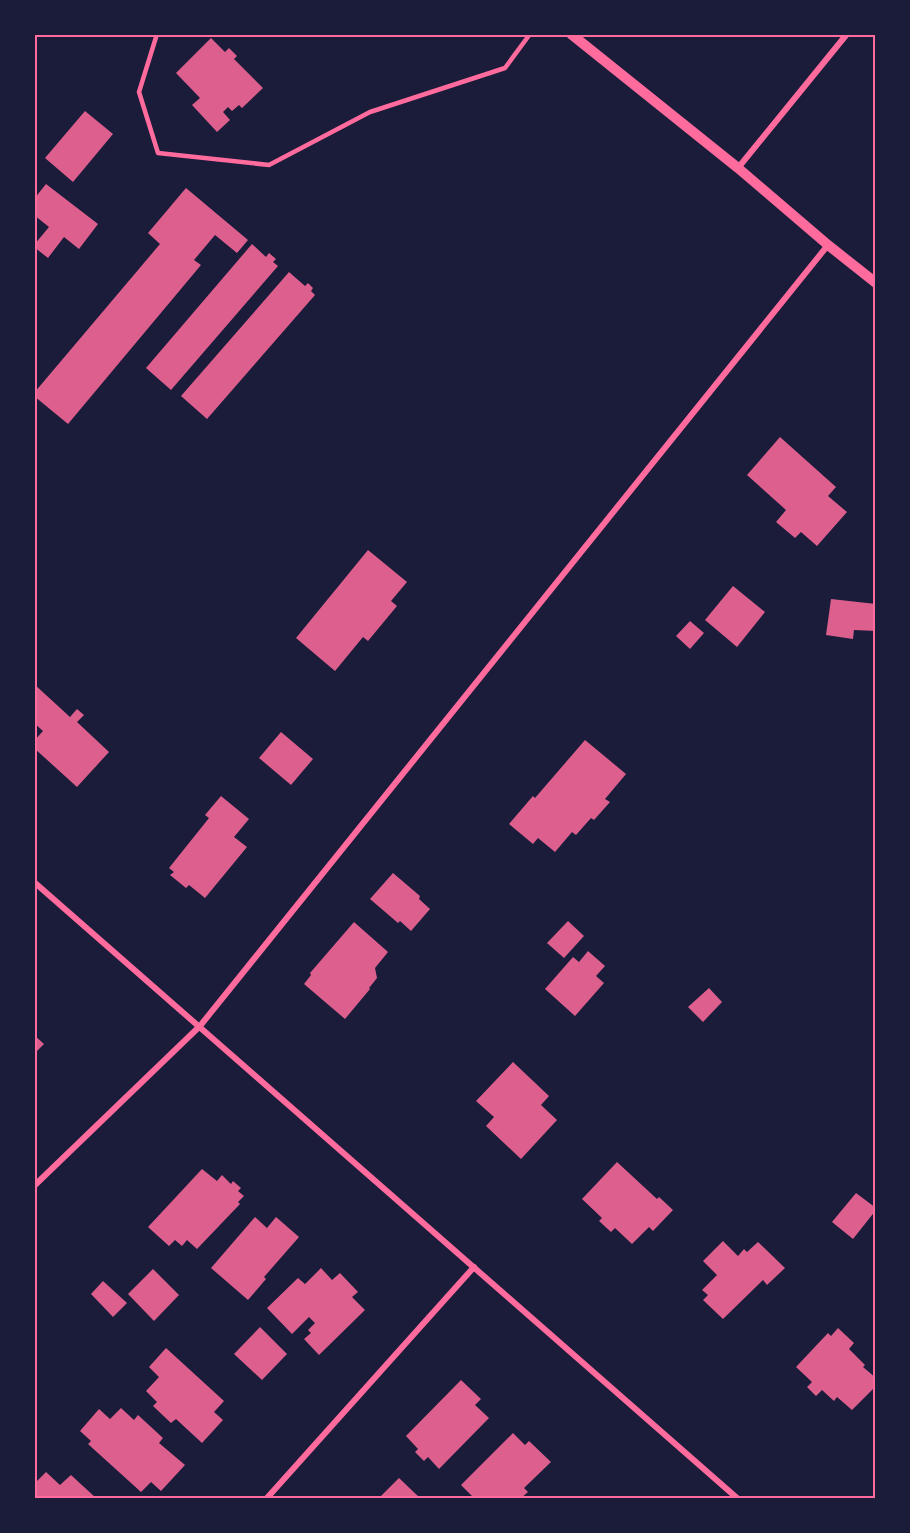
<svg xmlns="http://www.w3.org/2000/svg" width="910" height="1533" font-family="Overpass,sans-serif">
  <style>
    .building { fill: #dd5f8e }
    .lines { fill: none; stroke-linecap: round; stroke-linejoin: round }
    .service { stroke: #ff6b9d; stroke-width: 4.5 }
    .minor { stroke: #ff6b9d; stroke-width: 6 }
    .tertiary { stroke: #ff6b9d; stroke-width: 10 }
    .neatline { fill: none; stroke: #ff6b9d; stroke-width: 2 }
  </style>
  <rect width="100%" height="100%" fill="#1b1b3a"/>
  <!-- building -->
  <g class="building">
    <polygon points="211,38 225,52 229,48 237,56 234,59 263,88 242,108 239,105 232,111 228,107 223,112 230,120 217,132 192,105 200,98 176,73"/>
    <polygon points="85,111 113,134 73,182 45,158"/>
    <polygon points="46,184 98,224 79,249 64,237 48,258 34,247 34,245 49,227 34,215 34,199"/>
    <polygon points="186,188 248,240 237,253 215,235 194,260 201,265 68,424 34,396 34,393 160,244 148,233"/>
    <polygon points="252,244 266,257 269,253 276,259 273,262 278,266 171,390 146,368"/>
    <polygon points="289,272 305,286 308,283 313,288 311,291 315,295 207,419 181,396"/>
    <polygon points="780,437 836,487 828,496 847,512 817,546 801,532 795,538 776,522 786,510 747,475"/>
    <polygon points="368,550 407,582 391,601 397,606 368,641 363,637 335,671 296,638"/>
    <polygon points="733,586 765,612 737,647 705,620"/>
    <polygon points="831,599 876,604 876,631 854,630 853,639 826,635"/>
    <polygon points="690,621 704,633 690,649 676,636"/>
    <polygon points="34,684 70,717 77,709 84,715 77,722 109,752 77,787 34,748 34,741 43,731 34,723"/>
    <polygon points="281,732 313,759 291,785 259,758"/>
    <polygon points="585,740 626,774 605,799 610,802 594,820 591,818 576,835 572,832 555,852 538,838 533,844 509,824 533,796 535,798"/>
    <polygon points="221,796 249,819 234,837 247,847 205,898 189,885 186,888 170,875 174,872 169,868 209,818 205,815"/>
    <polygon points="393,873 420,896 419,899 430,909 411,931 400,921 398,923 370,899"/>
    <polygon points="568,921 584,936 564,958 547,943"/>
    <polygon points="354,922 388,952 375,968 377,978 369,988 370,989 345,1019 304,984 311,975 310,973"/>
    <polygon points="588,951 605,966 596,976 604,983 575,1016 545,989 573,957 579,962"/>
    <polygon points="709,988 722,1002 703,1022 688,1007"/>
    <polygon points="34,1035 44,1044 34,1054"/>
    <polygon points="513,1062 549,1096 541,1105 557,1120 521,1159 486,1126 494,1117 476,1101"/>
    <polygon points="617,1162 657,1199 659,1197 673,1210 653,1231 649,1227 632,1244 615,1228 611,1232 599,1221 602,1218 582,1199"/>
    <polygon points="202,1169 217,1181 222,1175 231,1184 233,1181 241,1188 238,1191 244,1196 238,1202 240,1204 197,1249 187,1240 182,1246 175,1240 169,1246 148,1227"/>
    <polygon points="856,1193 876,1208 876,1210 853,1239 832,1222"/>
    <polygon points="255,1217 267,1228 276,1217 299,1237 264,1277 266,1279 248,1300 211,1268"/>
    <polygon points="723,1241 738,1256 744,1249 747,1252 758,1242 785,1268 767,1285 763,1280 723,1319 703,1300 708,1295 702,1290 717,1275 703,1261"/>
    <polygon points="321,1268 332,1280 340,1273 358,1292 352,1297 365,1310 319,1355 304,1339 311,1333 308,1330 315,1323 309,1317 292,1334 267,1308 298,1278 305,1284"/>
    <polygon points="153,1269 179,1295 154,1321 128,1294"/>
    <polygon points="103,1281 127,1303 113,1317 91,1294"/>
    <polygon points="260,1327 287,1354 262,1380 234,1354"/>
    <polygon points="838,1328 854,1343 849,1349 865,1365 863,1367 876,1378 876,1386 852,1410 837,1397 834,1401 822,1390 816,1396 807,1387 812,1382 796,1367 828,1333 831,1336"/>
    <polygon points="166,1348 224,1401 214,1412 223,1420 202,1443 176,1419 171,1423 153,1406 157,1402 146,1391 159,1377 149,1367"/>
    <polygon points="461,1380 481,1399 475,1405 489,1418 439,1469 428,1457 424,1461 415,1452 418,1449 406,1436"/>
    <polygon points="121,1408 134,1420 138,1415 163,1438 159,1443 185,1465 161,1491 151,1482 141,1492 88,1444 91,1441 80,1431 99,1409 110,1419"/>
    <polygon points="513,1433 525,1445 529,1441 551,1462 524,1488 528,1492 521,1498 474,1498 461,1485"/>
    <polygon points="46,1472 60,1485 71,1475 96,1498 34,1498 34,1484"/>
    <polygon points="399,1478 420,1498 379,1498"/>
  </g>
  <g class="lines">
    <!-- service -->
    <polyline class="service" points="157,34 139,92 158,153 269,165 370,112 505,68 530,34"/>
    <!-- minor -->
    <g class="minor">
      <polyline points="738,168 847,34"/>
      <polyline points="34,882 737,1498"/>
      <polyline points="34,1186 200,1026 828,245"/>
      <polyline points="267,1498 474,1267"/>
    </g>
    <!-- tertiary -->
    <polyline class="tertiary" points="571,34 738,168 828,245 876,283"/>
  </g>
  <!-- border -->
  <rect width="910" height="1533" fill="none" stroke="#1b1b3a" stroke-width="72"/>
  <rect x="36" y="36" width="838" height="1461" class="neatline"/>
</svg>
